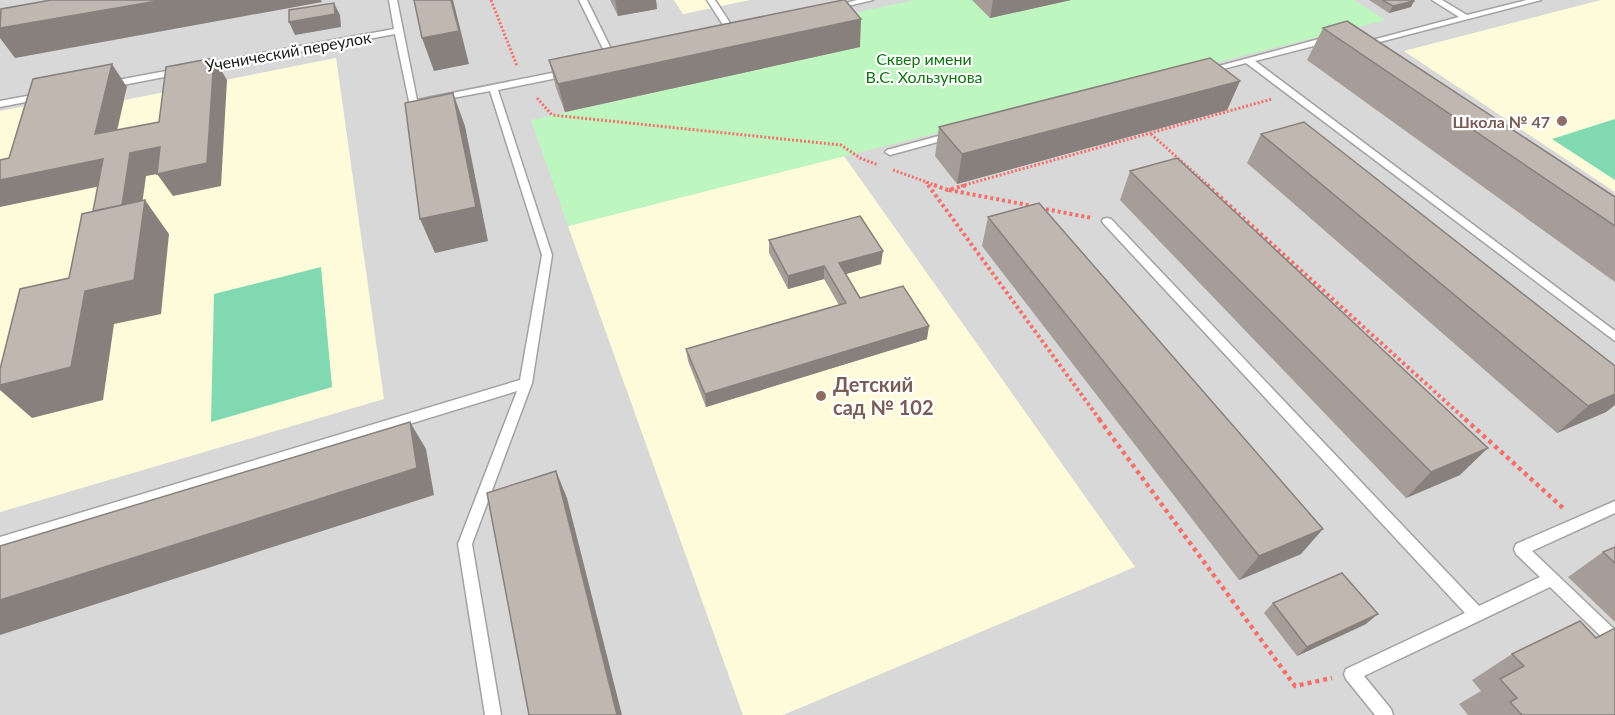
<svg xmlns="http://www.w3.org/2000/svg" width="1615" height="715" font-family="Lato,sans-serif">
  <style>
    .residential { fill: #d9d8d8 }
    .education { fill: #fdfbd9 }
    .park { fill: #bef6bf }
    .pitch { fill: #81d9b2 }
    .lines { fill: none; stroke-linecap: round; stroke-linejoin: round }
    .service-casing { stroke: #a2a2a2; stroke-width: 3 }
    .path-far2 { stroke: #f4716b; stroke-width: 3; stroke-dasharray: 2 2; stroke-linecap: butt }
    .path-far1 { stroke: #f4716b; stroke-width: 4; stroke-dasharray: 3 3; stroke-linecap: butt }
    .path { stroke: #f4716b; stroke-width: 4.5; stroke-dasharray: 4 4; stroke-linecap: butt }
    .service { fill: #fff; fill-rule: evenodd }
    .wall { fill: #a69d98 }
    .shaded-wall { fill: #87807c }
    .building { fill: #c1b7b1; stroke: #87807c; stroke-width: 1.5 }
    .education-dot { fill: #8d6e63; stroke: #fff; stroke-width: 2 }
    .labels { text-anchor: middle; dominant-baseline: central; stroke-width: 4.5; stroke-linejoin: round; paint-order: stroke }
    .far-street-label { font-size: 16px; fill: #1b1b1b; stroke: #fff }
    .far-park-label { font-size: 16px; fill: #0f7412; stroke: #fff }
    .far-education-label { font-size: 16px; font-weight: bold; fill: #785e54; stroke: #fff; text-anchor: end }
    .education-label { font-size: 20px; font-weight: bold; fill: #785e54; stroke: #fff; text-anchor: start }
  </style>
  <rect width="100%" height="100%" fill="#ede8e1"/>
  <!-- residential -->
  <polygon class="residential" points="0,0 674,0 683,14 750,0 1601,0 1405,51 1615,192 1615,715 783,715 1135,566 568,226 743,715 0,715 0,512 383,399 336,58 125,100 126,87 0,111"/>
  <!-- education -->
  <g class="education">
    <polygon points="674,0 749,0 683,14"/>
    <polygon points="1601,0 1615,0 1615,192 1404,51"/>
    <polygon points="336,58 384,399 0,512 0,111 127,87 125,100"/>
    <polygon points="844,156 1135,567 783,715 743,715 568,226"/>
  </g>
  <!-- park -->
  <polygon class="park" points="915,0 972,0 990,18 1071,0 1354,0 1385,20 568,226 531,120 859,47 835,17"/>
  <!-- pitch -->
  <g class="pitch">
    <polygon points="1615,119 1615,180 1552,139"/>
    <polygon points="321,267 332,387 211,422 214,294"/>
  </g>
  <g class="lines">
    <defs>
      <g id="service">
        <polygon points="389,0 397,0 417,100 567,70 571,73 567,76 498,90 552,255 532,383 472,544 501,715 485,715 458,544 517,391 0,549 0,537 520,380 542,255 490,91 410,106 395,34 202,70 198,67 202,64 394,29"/>
        <polygon points="579,0 587,0 617,61 616,63 609,61"/>
        <polygon points="707,0 715,0 734,29 733,31 727,31"/>
        <polygon points="857,0 873,0 835,9 831,7"/>
        <polygon points="1432,0 1442,0 1467,15 1527,0 1541,0 1372,44 1373,46 1369,49 1361,43 1459,17"/>
        <polygon points="1330,36 1334,39 1333,41 1255,61 1615,331 1615,341 1246,63 1208,73 1204,70"/>
        <polygon points="182,68 186,71 185,73 107,88 103,85 107,82"/>
        <polygon points="43,93 46,94 46,98 0,107 0,101"/>
        <polygon points="953,132 958,135 956,137 890,155 885,152 887,150"/>
        <polygon points="1107,218 1111,219 1479,606 1540,577 1516,554 1514,549 1516,544 1615,501 1615,513 1532,551 1615,630 1615,647 1610,645 1550,587 1364,676 1391,709 1393,715 1375,715 1346,679 1344,674 1346,669 1465,613 1103,223 1102,221 1103,219"/>
      </g>
    </defs>
    <!-- service casing -->
    <use href="#service" class="service-casing"/>
    <!-- path-far2 -->
    <g class="path-far2">
      <polyline points="491,0 517,66"/>
      <polyline points="537,98 552,115 841,145 860,158 878,165"/>
      <polyline points="1151,134 1209,186"/>
      <polyline points="893,170 938,186"/>
      <polyline points="926,182 929,186"/>
      <polyline points="961,186 1272,99"/>
    </g>
    <!-- path-far1 -->
    <g class="path-far1">
      <polyline points="928,185 1100,420"/>
      <polyline points="934,185 948,190 967,185"/>
      <polyline points="1207,185 1466,420"/>
      <polyline points="949,190 1033,206"/>
      <polyline points="1040,208 1092,218"/>
    </g>
    <!-- path -->
    <g class="path">
      <polyline points="1099,419 1295,686 1332,678"/>
      <polyline points="1465,419 1563,508"/>
    </g>
    <!-- service -->
    <use href="#service" class="service"/>
  </g>
  <!-- wall -->
  <g class="wall">
    <polygon points="610,0 656,0 657,9 618,16"/>
    <polygon points="972,0 1071,0 990,18"/>
    <polygon points="1369,0 1413,0 1411,7 1389,13"/>
    <polygon points="1323,28 1615,197 1615,282 1307,60"/>
    <polygon points="860,47 565,112 556,88 549,60"/>
    <polygon points="1240,81 1227,110 957,184 935,156 939,127"/>
    <polygon points="1261,134 1615,366 1615,405 1606,412 1557,433 1247,163"/>
    <polygon points="1130,171 1460,475 1406,498 1120,200"/>
    <polygon points="988,217 1301,554 1239,580 982,246"/>
    <polygon points="769,240 881,264 846,274 860,298 927,339 706,407 688,361 686,349 839,305 824,279 788,289 769,253"/>
    <polygon points="1615,547 1615,622 1568,577 1603,552"/>
    <polygon points="1273,603 1366,624 1297,656 1264,613"/>
    <polygon points="1596,638 1615,715 1468,715 1459,704 1481,691 1472,680 1512,654"/>
  </g>
  <!-- shaded-wall -->
  <g class="shaded-wall">
    <polygon points="163,0 321,0 322,2 15,58 0,38 0,28"/>
    <polygon points="451,0 453,0 469,64 434,71 422,38"/>
    <polygon points="615,0 656,0 657,9 618,16"/>
    <polygon points="993,0 1071,0 990,18"/>
    <polygon points="1414,1 1411,7 1389,13 1393,6"/>
    <polygon points="334,3 340,15 341,27 295,35 289,22"/>
    <polygon points="861,19 860,47 565,112 558,84"/>
    <polygon points="214,58 227,80 221,186 173,196 157,174 146,176 137,241 91,224 130,153 160,147"/>
    <polygon points="112,64 127,87 111,157 95,134"/>
    <polygon points="1240,81 1227,110 957,184 962,154"/>
    <polygon points="453,93 465,126 488,241 435,253 420,219"/>
    <polygon points="103,159 120,182 0,207 0,180"/>
    <polygon points="145,200 169,234 161,314 114,324 103,400 32,418 0,390 0,385 85,291"/>
    <polygon points="883,251 881,264 839,276 839,263"/>
    <polygon points="824,266 824,279 788,289 788,276"/>
    <polygon points="929,326 927,339 706,407 705,394"/>
    <polygon points="1615,394 1615,405 1606,412 1557,433 1588,406"/>
    <polygon points="410,422 426,449 434,495 0,635 0,600"/>
    <polygon points="1488,448 1460,475 1406,498 1431,472"/>
    <polygon points="556,471 567,498 622,715 617,715"/>
    <polygon points="1323,529 1301,554 1239,580 1259,556"/>
    <polygon points="1378,614 1366,624 1297,656 1307,647"/>
  </g>
  <!-- building -->
  <g class="building">
    <polygon points="51,0 163,0 0,28 1,9"/>
    <polygon points="414,0 451,0 459,31 422,38"/>
    <polygon points="843,0 845,0 861,19 558,84 549,60"/>
    <polygon points="1382,0 1413,0 1414,1 1393,6"/>
    <polygon points="334,3 335,14 289,22 289,10"/>
    <polygon points="1347,21 1615,197 1615,226 1323,28"/>
    <polygon points="214,58 207,163 157,174 160,147 130,153 122,205 93,211 103,159 0,180 0,160 9,158 33,79 112,64 95,134 159,122 166,67"/>
    <polygon points="1210,58 1240,81 962,154 939,127"/>
    <polygon points="453,93 476,207 420,219 405,103"/>
    <polygon points="1304,122 1615,366 1615,394 1588,406 1261,134"/>
    <polygon points="1177,158 1488,448 1431,472 1130,171"/>
    <polygon points="145,200 134,280 85,291 71,367 0,385 0,369 20,289 69,278 82,214"/>
    <polygon points="1039,203 1323,529 1259,556 988,217"/>
    <polygon points="860,216 883,251 839,263 860,298 903,286 929,326 705,394 686,349 846,303 824,266 788,276 769,240"/>
    <polygon points="410,422 417,468 0,600 0,546"/>
    <polygon points="556,471 617,715 529,715 487,493"/>
    <polygon points="1615,547 1615,563 1603,552"/>
    <polygon points="1342,573 1378,614 1307,647 1273,603"/>
    <polygon points="1580,621 1596,638 1615,628 1615,715 1522,715 1510,702 1517,698 1500,679 1524,666 1512,654"/>
  </g>
  <!-- markers -->
  <g class="education-dot">
    <circle cx="1562" cy="121" r="6"/>
    <circle cx="821" cy="396" r="6"/>
  </g>
  <g class="labels">
    <!-- far-street labels -->
    <g class="far-street-label">
      <text transform="translate(288 51) rotate(-10)">Ученический переулок</text>
    </g>
    <!-- far-park labels -->
    <g class="far-park-label">
      <text x="924" y="58">Сквер имени<tspan x="924" dy="18">В.С. Хользунова</tspan></text>
    </g>
    <!-- far-education labels -->
    <g class="far-education-label">
      <text x="1550" y="121">Школа № 47</text>
    </g>
    <!-- education labels -->
    <g class="education-label">
      <text x="833" y="384">Детский<tspan x="833" dy="23">сад № 102</tspan></text>
    </g>
  </g>
</svg>
